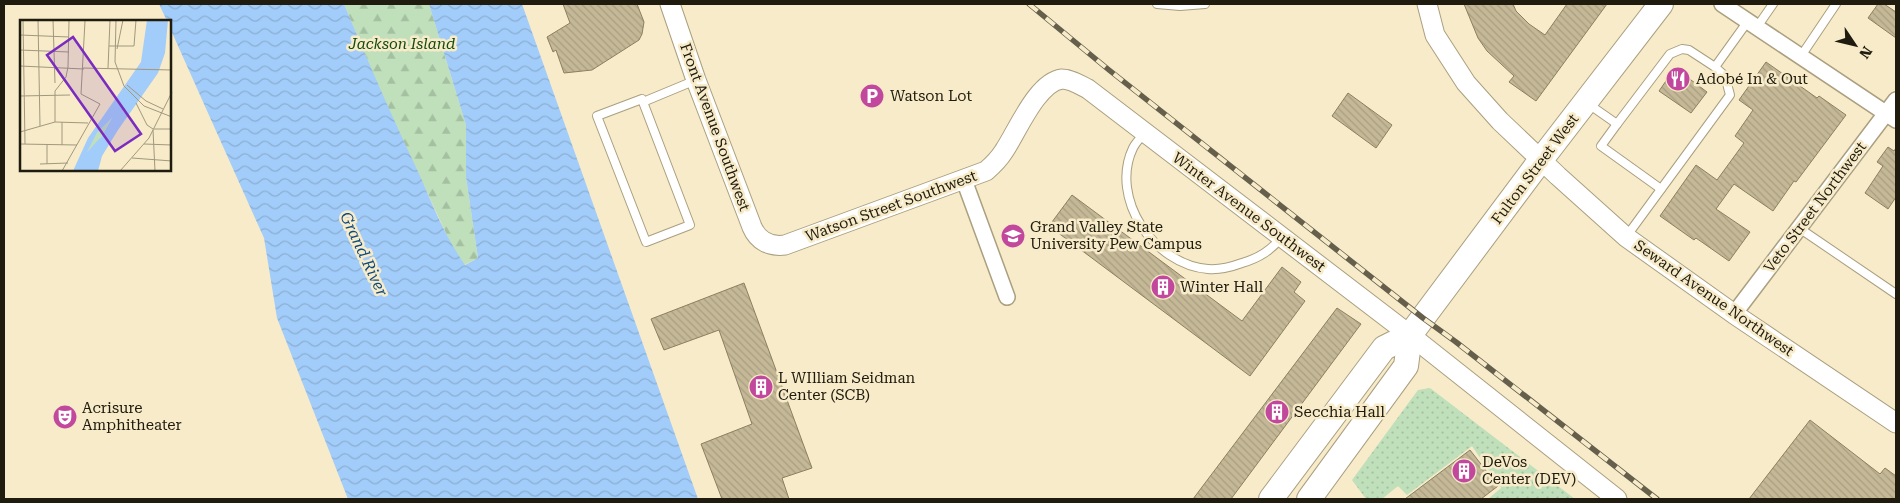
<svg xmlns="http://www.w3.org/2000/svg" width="1900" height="503" font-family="'Roboto Serif',serif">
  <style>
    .grass { fill: url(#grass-dots) }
    .forest { fill: url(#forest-firs) }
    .water { fill: url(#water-waves) }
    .building { fill: url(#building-back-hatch); stroke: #8a7f60 }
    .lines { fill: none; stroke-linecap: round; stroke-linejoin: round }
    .service-casing { stroke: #aa9f7f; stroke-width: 10 }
    .minor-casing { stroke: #aa9f7f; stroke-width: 18 }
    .tertiary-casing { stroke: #aa9f7f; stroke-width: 21 }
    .primary-casing { stroke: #aa9f7f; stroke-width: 26 }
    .service { stroke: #fff; stroke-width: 8 }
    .minor { stroke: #fff; stroke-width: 15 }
    .tertiary { stroke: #fff; stroke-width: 19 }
    .primary { stroke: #fff; stroke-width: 24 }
    .rail-casing { stroke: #655f4b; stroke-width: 5.5 }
    .rail { stroke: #f7ebc9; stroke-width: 4; stroke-dasharray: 11; stroke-linecap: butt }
    .labels { text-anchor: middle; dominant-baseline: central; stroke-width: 5; stroke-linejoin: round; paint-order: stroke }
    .park-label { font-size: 15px; font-style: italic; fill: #134c10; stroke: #f7ebc9 }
    .poi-label { font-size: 15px; fill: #1f1b0e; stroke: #f7ebc9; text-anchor: start }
    .street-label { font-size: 15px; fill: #1f1b0e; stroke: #f7ebc9 }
    .water-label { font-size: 16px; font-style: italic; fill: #0c4a7f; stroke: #f7ebc9 }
    .inset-road { fill: none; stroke: #a1987e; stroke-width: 1 }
    .view { fill: #7b2cbf; fill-opacity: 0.15; stroke: #7b2cbf; stroke-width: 2.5 }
    .inset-edge { fill: none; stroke: #1f1b0e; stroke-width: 2.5 }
  </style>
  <defs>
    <pattern id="grass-dots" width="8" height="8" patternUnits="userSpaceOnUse" patternTransform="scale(1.25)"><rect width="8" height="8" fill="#bfe0bb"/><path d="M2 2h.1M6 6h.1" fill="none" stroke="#a4c0a0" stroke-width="1.8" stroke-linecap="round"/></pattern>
    <pattern id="forest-firs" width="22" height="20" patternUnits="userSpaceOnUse" patternTransform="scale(1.25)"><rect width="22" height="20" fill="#bfe0bb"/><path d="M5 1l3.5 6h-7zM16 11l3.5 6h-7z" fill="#a4c0a0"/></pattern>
    <pattern id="water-waves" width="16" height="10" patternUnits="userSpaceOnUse" patternTransform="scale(1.25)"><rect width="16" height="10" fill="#a2ccf9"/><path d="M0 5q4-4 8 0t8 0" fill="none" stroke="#8bafd4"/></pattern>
    <pattern id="building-back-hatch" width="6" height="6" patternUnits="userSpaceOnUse" patternTransform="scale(1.25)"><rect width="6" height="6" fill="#c4b897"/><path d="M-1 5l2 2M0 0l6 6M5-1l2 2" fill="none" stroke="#a89e81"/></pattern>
  </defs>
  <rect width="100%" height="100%" fill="#f7ebc9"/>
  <!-- grass -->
  <polygon class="grass" points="1430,388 1575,499 1488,499 1501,488 1472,446 1407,495 1398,486 1382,499 1366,499 1352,480 1418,390"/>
  <!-- forest -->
  <polygon class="forest" points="344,4 429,4 466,125 466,177 478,258 464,265 452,246 384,100"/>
  <!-- water -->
  <path class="water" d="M159 4H344C368 62 393 119 420 176 433 206 446 238 465 265L478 258 466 177V125L429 4H522L698 499H348L277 318 264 238 170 28V21H167Z"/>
  <!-- building -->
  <g class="building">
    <polygon points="563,4 637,4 644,22 642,34 639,40 592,70 564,73 556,50 553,52 547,37 570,23"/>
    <polygon points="1464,4 1513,4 1516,11 1529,24 1545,35 1567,4 1607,4 1536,101 1509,82 1514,76 1487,51 1478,38"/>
    <polygon points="1878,4 1884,4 1896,12 1896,38 1868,18"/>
    <polygon points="1766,62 1817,98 1819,96 1846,115 1796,182 1794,181 1773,211 1734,184 1716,209 1750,232 1729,261 1696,238 1694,240 1660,216 1696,165 1717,180 1744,143 1735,136 1753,110 1739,100"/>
    <polygon points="1675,68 1707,92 1691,113 1659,91"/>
    <polygon points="1348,93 1392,125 1376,148 1332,116"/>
    <polygon points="1888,147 1894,151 1896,148 1896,197 1888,209 1865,193 1883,166 1877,162"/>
    <polygon points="1072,195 1242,321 1282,267 1301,282 1294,292 1305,301 1250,376 1049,226"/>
    <polygon points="744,283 812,468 782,478 789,499 722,499 701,444 752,424 719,330 664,350 651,319"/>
    <polygon points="1337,308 1361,324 1231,499 1193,499"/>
    <polygon points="1810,420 1880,474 1885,468 1896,476 1896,499 1749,499"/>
    <polygon points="1470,450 1498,486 1481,499 1405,499"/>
  </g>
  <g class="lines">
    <defs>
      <g id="service">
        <polyline points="1157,4 1180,6 1205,4"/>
        <polyline points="1757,27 1773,4"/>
        <polyline points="1801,56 1836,4"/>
        <polyline points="643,102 690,225 646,242 597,116 642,99 643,102 696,80"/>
        <polyline points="1587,103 1617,124 1670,54 1682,49 1689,50 1715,67 1748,21"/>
        <polyline points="1617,124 1601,146 1661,189"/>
        <path d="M1145 133C1141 137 1136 142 1133 148 1109 198 1154 265 1208 269 1220 270 1231 267 1242 263 1259 258 1270 251 1282 237"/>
        <polyline points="1799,228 1896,294"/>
        <polyline points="1626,237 1730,95 1725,76 1715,67"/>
      </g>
      <g id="minor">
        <polyline points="1722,4 1896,120"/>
        <polyline points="964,180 1007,297"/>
        <polyline points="1734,314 1896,100"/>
      </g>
      <g id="tertiary">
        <path d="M670 4 696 80 752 227C758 241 770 247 785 245L986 171C993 165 999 159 1004 151 1017 132 1037 82 1062 79 1071 79 1080 85 1088 89L1410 335 1617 499"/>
        <polyline points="1427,4 1435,35 1466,83 1500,121 1558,176 1626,237 1734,314 1896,423"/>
      </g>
      <g id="primary">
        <polyline points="1271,499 1384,348 1410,335 1540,161 1661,4"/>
        <polyline points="1309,499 1406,366 1410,335"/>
      </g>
    </defs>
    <!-- service casing -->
    <use href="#service" class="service-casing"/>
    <!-- minor casing -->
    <use href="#minor" class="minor-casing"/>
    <!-- tertiary casing -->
    <use href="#tertiary" class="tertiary-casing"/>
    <!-- primary casing -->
    <use href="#primary" class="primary-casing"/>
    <!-- service -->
    <use href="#service" class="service"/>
    <!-- minor -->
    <use href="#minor" class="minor"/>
    <!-- tertiary -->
    <use href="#tertiary" class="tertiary"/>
    <!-- primary -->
    <use href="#primary" class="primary"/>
    <defs>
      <polyline id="rail" points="1029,4 1109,70 1423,318 1456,342 1657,499"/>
    </defs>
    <!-- rail casing -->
    <use href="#rail" class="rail-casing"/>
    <!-- rail -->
    <use href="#rail" class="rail"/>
  </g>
  <!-- icons -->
  <defs>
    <symbol id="restaurant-disc" viewBox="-11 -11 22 22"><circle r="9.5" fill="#c1489c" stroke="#f7ebc9"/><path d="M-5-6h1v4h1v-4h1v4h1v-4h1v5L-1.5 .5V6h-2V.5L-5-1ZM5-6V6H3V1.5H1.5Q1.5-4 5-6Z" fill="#fff"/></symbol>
    <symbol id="parking-disc" viewBox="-11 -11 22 22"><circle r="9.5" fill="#c1489c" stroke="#f7ebc9"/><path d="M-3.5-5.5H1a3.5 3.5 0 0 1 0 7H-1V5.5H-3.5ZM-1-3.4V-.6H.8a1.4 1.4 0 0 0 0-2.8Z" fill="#fff"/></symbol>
    <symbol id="university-disc" viewBox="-11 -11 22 22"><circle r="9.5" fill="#c1489c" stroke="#f7ebc9"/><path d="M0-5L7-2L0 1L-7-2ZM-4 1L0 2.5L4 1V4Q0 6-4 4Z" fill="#fff"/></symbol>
    <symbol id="building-disc" viewBox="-11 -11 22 22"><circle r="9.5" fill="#c1489c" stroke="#f7ebc9"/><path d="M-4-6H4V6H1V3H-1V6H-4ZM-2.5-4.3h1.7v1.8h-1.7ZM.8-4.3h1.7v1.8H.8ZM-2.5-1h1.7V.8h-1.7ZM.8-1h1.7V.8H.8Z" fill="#fff"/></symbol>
    <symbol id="theatre-disc" viewBox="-11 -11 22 22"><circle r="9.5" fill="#c1489c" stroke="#f7ebc9"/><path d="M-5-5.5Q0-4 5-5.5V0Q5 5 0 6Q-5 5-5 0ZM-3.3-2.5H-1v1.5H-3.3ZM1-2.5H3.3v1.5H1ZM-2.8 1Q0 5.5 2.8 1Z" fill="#fff"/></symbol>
  </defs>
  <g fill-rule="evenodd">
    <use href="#restaurant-disc" x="1664" y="65" width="28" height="28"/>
    <use href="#parking-disc" x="858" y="82" width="28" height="28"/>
    <use href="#university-disc" x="999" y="222" width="28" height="28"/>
    <use href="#building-disc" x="1149" y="273" width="28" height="28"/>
    <use href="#building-disc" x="747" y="373" width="28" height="28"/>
    <use href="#building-disc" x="1263" y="398" width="28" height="28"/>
    <use href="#theatre-disc" x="51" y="403" width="28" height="28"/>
    <use href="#building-disc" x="1450" y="457" width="28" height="28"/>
  </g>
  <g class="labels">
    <!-- park labels -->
    <g class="park-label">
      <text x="402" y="44">Jackson Island</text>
    </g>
    <!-- poi labels -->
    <g class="poi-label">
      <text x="1696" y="79">Adobé In &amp; Out</text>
      <text x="890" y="96">Watson Lot</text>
      <text x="1030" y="227">Grand Valley State<tspan x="1030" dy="17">University Pew Campus</tspan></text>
      <text x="1180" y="287">Winter Hall</text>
      <text x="778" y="378">L WIlliam Seidman<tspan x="778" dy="17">Center (SCB)</tspan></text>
      <text x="82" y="408">Acrisure<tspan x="82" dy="17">Amphitheater</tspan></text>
      <text x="1294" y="412">Secchia Hall</text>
      <text x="1482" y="462">DeVos<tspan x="1482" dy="17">Center (DEV)</tspan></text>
    </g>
    <!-- street labels -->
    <g class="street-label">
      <text transform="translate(715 127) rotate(70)">Front Avenue Southwest</text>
      <text transform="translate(1535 169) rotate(-53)">Fulton Street West</text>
      <text transform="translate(891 206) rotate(-20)">Watson Street Southwest</text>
      <text transform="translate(1815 207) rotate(-53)">Veto Street Northwest</text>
      <text transform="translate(1249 212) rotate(37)">Winter Avenue Southwest</text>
      <text transform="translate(1714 298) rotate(35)">Seward Avenue Northwest</text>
    </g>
    <!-- water labels -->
    <g class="water-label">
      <text transform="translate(364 254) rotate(65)">Grand River</text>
    </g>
  </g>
  <!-- overview -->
  <g transform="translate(20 20)">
    <rect width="151" height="151" fill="#f7ebc9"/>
    <path d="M92 98 79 120 66 133 77 113Z" fill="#bfe0bb"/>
    <path d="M127 0H148L145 33 138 53 98 110 82 136 78 151H53L68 118 121 42ZM92 98 81 117 67 132 77 113Z" fill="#a2ccf9" fill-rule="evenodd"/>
    <path class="inset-road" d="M0 0H76M3 0 5 124M18 0 20 106M33 0 35 63M96 0 95 42 104 66 124 86 152 97M0 15 49 17M89 26H114L116 0M97 29 103 0M0 30 49 32M0 46 64 49M62 48 152 50M88 48 90 0M107 65 126 81 143 89M0 76 50 75M116 83 127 105 133 109M35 102V71L46 57 48 47 49 1M134 109H152M133 110 135 151M0 112 35 102 68 103M0 124 57 125M124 124 152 125M42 125V102M112 138 152 141M20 144 48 143M27 144V125M42 151 80 84 61 74 65 1M100 151 129 118 152 72"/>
    <path class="view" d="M53 17 121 114 95 131 27 35Z"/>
    <rect width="151" height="151" class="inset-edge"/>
  </g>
  <!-- border -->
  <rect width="1900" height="503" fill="none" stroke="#1f1b0e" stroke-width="10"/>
  <!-- north arrow -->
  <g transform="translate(1855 45) rotate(125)" stroke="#f7ebc9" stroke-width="4" paint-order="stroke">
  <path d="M0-4L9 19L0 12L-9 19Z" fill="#1f1b0e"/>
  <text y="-8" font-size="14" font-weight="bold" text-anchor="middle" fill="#1f1b0e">N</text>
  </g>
</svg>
